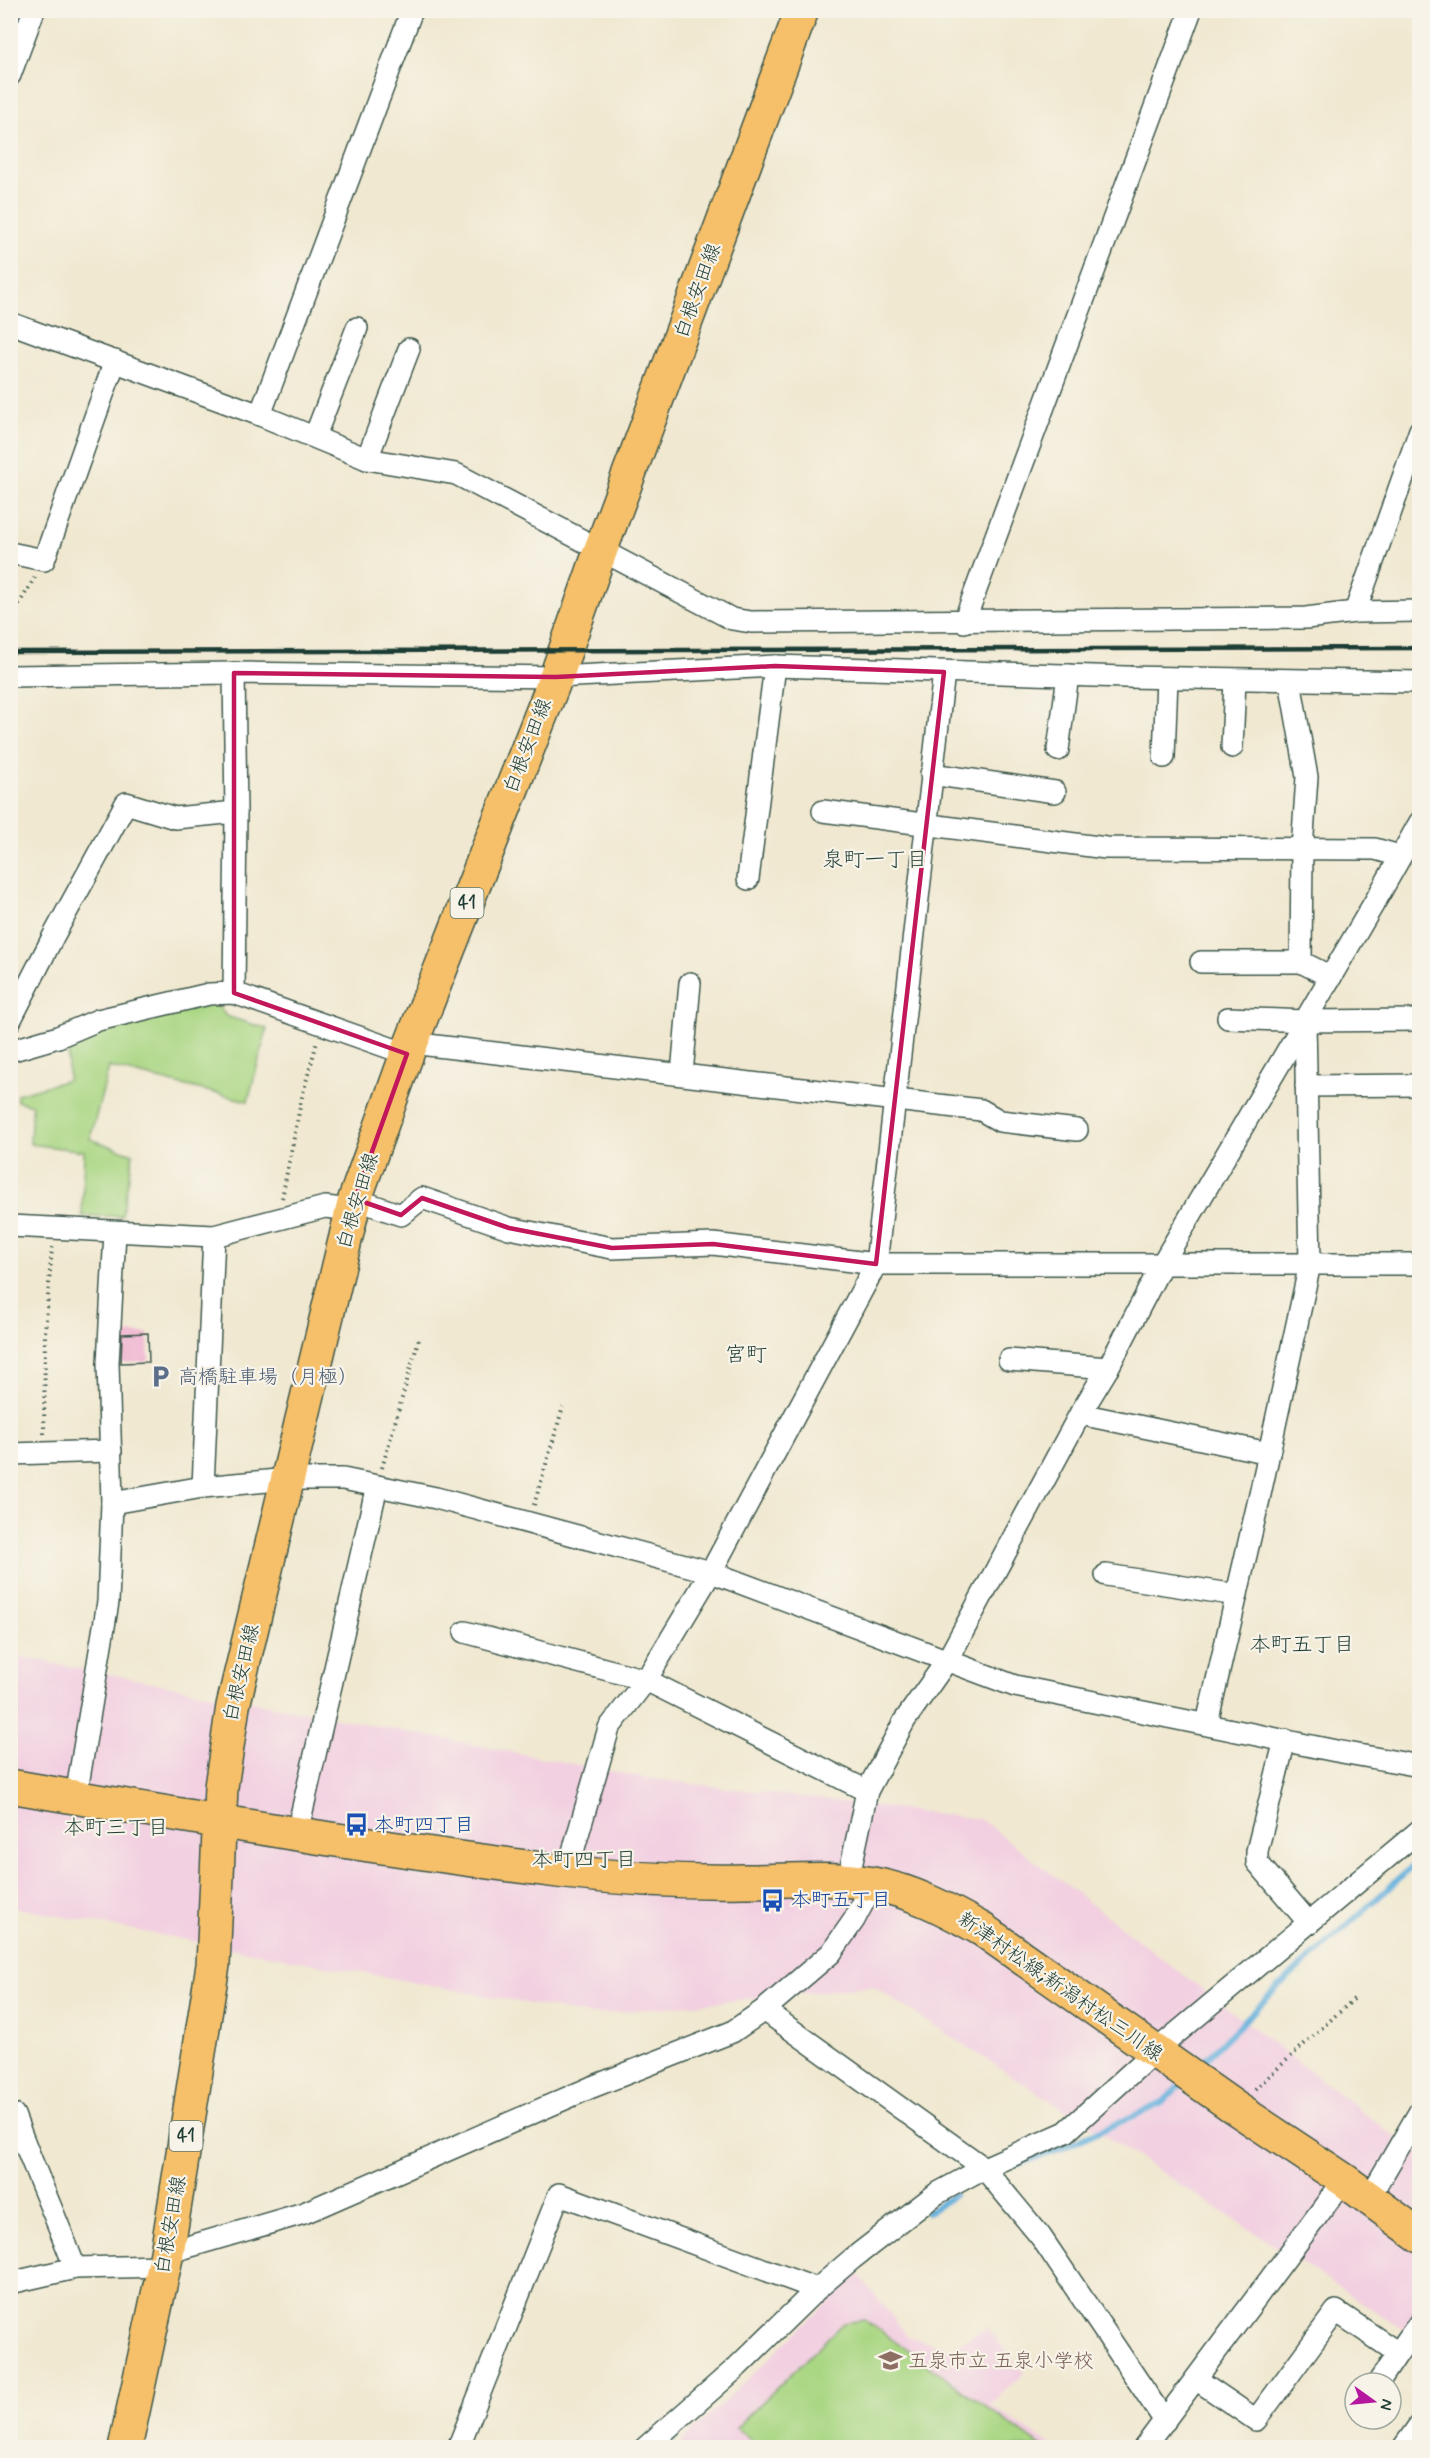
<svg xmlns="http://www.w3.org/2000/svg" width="1430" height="2458" font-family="Mynerve,'Klee One',sans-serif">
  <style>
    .built { fill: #f2cfe1 }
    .green { fill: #aad784; stroke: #648a5c; stroke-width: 1.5 }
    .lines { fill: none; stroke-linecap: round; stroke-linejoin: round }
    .stream { stroke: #64b0dd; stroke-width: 6 }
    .building { fill: #eeacce }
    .street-casing { stroke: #3e574b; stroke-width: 24 }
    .primary-casing { stroke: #3e574b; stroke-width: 36 }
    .path { stroke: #3e574b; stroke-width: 4; stroke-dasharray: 1.5 4.5; stroke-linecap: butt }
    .street { stroke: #fff; stroke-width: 21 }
    .primary { stroke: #f6c06b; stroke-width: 33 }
    .rail { stroke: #1f3d34; stroke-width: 4.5 }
    .marked { fill: none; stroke: #c2185b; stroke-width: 4.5; stroke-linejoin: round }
    .labels { text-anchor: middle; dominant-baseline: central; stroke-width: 4.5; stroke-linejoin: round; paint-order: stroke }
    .shield { fill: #f7f3e8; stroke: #60746a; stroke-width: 1.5 }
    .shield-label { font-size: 18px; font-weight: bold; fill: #1f3d34 }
    .street-label { font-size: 20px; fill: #1f3d34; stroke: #f7f3e8 }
    .service-label { font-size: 20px; fill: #4e5e75; stroke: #f7f3e8; text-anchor: start }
    .transit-label { font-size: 20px; fill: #164399; stroke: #f7f3e8; text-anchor: start }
    .education-label { font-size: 20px; fill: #785e54; stroke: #f7f3e8; text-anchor: start }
    .neighbourhood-label { font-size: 21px; fill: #1f3d34; stroke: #f7f3e8 }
  </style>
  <rect width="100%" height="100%" fill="#f7f3e8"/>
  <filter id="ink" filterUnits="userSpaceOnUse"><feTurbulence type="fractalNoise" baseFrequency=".0167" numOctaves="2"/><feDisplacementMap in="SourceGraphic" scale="12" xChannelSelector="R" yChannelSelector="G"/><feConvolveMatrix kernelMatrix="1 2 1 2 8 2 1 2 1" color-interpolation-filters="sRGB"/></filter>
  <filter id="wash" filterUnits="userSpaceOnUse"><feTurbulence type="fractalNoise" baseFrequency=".008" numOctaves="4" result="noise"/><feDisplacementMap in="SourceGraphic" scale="24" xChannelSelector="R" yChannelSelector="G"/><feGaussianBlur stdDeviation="1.35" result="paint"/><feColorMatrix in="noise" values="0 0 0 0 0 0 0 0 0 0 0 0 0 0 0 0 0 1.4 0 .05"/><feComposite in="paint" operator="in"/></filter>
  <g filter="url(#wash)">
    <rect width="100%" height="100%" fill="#f0e8d0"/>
    <!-- built -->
    <g class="built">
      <polygon points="10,1655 646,1778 980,1819 1419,2155 1419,2339 873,1986 589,2015 11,1907"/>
      <polygon points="858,2274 908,2336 948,2349 987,2328 1024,2373 990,2405 1054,2447 675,2448"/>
    </g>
    <!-- green -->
    <g class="green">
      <polygon points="214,1001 226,1016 267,1029 248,1101 109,1067 90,1139 133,1154 122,1216 82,1216 84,1151 30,1144 32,1105 17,1101 17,1094 68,1080 68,1041 108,1024"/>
      <polygon points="865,2320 1042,2447 759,2447 736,2428 843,2323"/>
    </g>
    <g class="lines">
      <!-- stream -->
      <g class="stream">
        <polyline points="10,35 20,10"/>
        <polyline points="1196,2069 1278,1987 1420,1860"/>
        <polyline points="1019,2164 1058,2150 1162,2103 1183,2082"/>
        <polyline points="927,2213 954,2195"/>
        <polyline points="799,2321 831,2291"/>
        <polyline points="662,2448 675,2436"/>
      </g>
    </g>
    <g id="blocks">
      <!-- building -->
      <polygon class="building" points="148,1333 149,1362 121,1363 122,1334"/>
    </g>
  </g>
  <g filter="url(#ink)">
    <use href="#blocks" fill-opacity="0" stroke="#3e574b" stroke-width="1.5"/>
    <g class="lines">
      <defs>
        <g id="street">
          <polyline points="10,75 34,10"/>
          <polyline points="10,323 260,415 367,459 456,474 732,619 751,622 1306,618 1355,612 1420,611"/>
          <polyline points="260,415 412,10"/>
          <polyline points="315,436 357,328"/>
          <polyline points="367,459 409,349"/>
          <polyline points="10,553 44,560 115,361"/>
          <polyline points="1355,612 1420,430"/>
          <polyline points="964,622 1191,10"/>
          <polyline points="10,676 234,673 556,677 775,666 1125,677 1420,682"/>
          <polyline points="1290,681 1307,777 1302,849 1301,962"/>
          <polyline points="1232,747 1235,680"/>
          <polyline points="1058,750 1068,675"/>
          <polyline points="1164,757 1167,678"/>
          <polyline points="931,774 1055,792"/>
          <polyline points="823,811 1106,848 1375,849 1400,856"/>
          <polyline points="748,879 775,666"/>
          <polyline points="1201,962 1301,962 1331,977"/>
          <polyline points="234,993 236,812 234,673"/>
          <polyline points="1228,1018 1305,1021 1420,1020"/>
          <polyline points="10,1021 54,935 126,803 175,818 236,812"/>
          <polyline points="411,1043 981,1110 1000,1121 1077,1130"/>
          <polyline points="10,1051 58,1037 98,1020 209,994 234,993 407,1054"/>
          <polyline points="682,1074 690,983"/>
          <polyline points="1306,1086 1420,1085"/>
          <polyline points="355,1199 401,1215 422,1198 509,1228 612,1248 713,1244 876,1264 1420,1264"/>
          <polyline points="10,1226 214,1236 325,1207 352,1210"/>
          <polyline points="1009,1360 1108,1368"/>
          <polyline points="1080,1414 1269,1453"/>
          <polyline points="10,1454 111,1451"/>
          <polyline points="203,1487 214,1236"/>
          <polyline points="112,1503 203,1487 288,1479 343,1479 436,1498 711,1572 1015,1686 1336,1751 1420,1766"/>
          <polyline points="1106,1575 1237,1595"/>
          <polyline points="465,1632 646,1680 867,1791"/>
          <polyline points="1207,1723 1259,1499 1310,1264 1305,1022"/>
          <polyline points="1285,1740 1257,1851 1257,1862 1309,1923"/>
          <polyline points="76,1797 108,1602 112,1503 108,1363 115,1232"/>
          <polyline points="297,1833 377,1486"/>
          <polyline points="567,1872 609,1728 646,1680 711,1572 876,1264 944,672"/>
          <polyline points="848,1881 867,1791 905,1720 948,1659 1080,1414 1108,1368 1162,1264 1380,893 1420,822"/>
          <polyline points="764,2010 984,2168 1041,2237 1165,2421"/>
          <path d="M10 2115H14C33 2167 56 2217 75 2268"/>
          <polyline points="1368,2200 1420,2111"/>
          <polyline points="167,2253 304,2213 592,2087 732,2032 764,2010 831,1953 854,1920 873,1884"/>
          <polyline points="10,2283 75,2268 164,2266"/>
          <polyline points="1196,2379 1256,2420 1336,2311 1398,2353 1420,2322"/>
          <polyline points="1378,2383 1398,2353"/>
          <polyline points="458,2448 559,2194 817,2289"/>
          <polyline points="645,2448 735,2369 817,2289 852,2259 936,2194 984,2168 1066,2132 1154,2052 1420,1830"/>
          <polyline points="1144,2448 1344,2180"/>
          <polyline points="1403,2448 1420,2424"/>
        </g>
        <g id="primary">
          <path d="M10 1786C195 1818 380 1849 566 1872 625 1879 684 1882 744 1881 786 1881 832 1876 873 1884 913 1891 948 1910 983 1930L1234 2107 1344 2180 1420 2236"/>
          <polyline points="125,2448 167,2253 213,1965 221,1787 233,1706 355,1199 407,1054 556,677 601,549 802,10"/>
        </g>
      </defs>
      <!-- street casing -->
      <use href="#street" class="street-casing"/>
      <!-- primary casing -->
      <use href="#primary" class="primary-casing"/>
      <!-- path -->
      <g class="path">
        <polyline points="10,620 35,577"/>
        <polyline points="282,1198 302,1097 317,1042"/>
        <polyline points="44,1434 45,1333 52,1247"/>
        <polyline points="382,1468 419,1339"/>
        <polyline points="534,1505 563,1407"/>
        <polyline points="1255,2089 1356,1997"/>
      </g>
      <!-- street -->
      <use href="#street" class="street"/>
      <!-- primary -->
      <use href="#primary" class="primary"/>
      <!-- rail -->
      <polyline class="rail" points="10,652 1420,648"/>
    </g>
  </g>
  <!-- marked area -->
  <path class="marked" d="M775 666 944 672 876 1264 713 1244 612 1248 509 1228 422 1198 401 1215 355 1199 407 1054 234 993V673L556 677Z"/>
  <!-- icons -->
  <defs>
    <symbol id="parking-bare" viewBox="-9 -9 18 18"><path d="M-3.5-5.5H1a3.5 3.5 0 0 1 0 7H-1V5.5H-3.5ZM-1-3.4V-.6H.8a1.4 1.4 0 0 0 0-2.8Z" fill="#5c6f8a" stroke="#f7f3e8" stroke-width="2.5" paint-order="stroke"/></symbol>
    <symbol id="bus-bare" viewBox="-9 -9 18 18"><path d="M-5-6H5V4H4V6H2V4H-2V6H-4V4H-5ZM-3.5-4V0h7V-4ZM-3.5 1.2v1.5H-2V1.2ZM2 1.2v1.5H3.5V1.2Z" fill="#1a4fb4" stroke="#f7f3e8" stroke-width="2.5" paint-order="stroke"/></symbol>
    <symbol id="school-bare" viewBox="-9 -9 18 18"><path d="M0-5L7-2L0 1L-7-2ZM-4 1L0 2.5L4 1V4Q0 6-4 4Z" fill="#8d6e63" stroke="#f7f3e8" stroke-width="2.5" paint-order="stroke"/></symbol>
  </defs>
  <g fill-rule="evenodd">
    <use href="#parking-bare" x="144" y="1360" width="33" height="33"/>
    <use href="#bus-bare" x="340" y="1808" width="33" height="33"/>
    <use href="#bus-bare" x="756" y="1884" width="33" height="33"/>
    <use href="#school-bare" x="874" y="2344" width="33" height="33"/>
  </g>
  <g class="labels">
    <!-- shield labels -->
    <g class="shield">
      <rect x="450.5" y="888" width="33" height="30" rx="4.5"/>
      <rect x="169.5" y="2121" width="33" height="30" rx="4.5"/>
    </g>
    <g class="shield-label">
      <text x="467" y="903">41</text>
      <text x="186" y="2136">41</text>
    </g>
    <!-- street labels -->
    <g class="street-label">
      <text transform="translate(698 291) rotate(-70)">白根安田線</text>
      <text transform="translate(528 746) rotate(-69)">白根安田線</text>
      <text transform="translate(358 1201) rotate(-73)">白根安田線</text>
      <text transform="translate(242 1673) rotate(-77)">白根安田線</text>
      <text transform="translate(1060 1987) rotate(35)">新津村松線;新潟村松三川線</text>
      <text transform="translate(171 2225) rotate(-80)">白根安田線</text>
    </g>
    <!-- service labels -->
    <g class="service-label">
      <text x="178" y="1377">高橋駐車場（月極）</text>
    </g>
    <!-- transit labels -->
    <g class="transit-label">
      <text x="374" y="1825">本町四丁目</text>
      <text x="791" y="1900">本町五丁目</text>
    </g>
    <!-- education labels -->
    <g class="education-label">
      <text x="908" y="2361">五泉市立 五泉小学校</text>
    </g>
    <!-- neighbourhood labels -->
    <g class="neighbourhood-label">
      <text x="875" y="860">泉町一丁目</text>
      <text x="746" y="1355">宮町</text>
      <text x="1302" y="1645">本町五丁目</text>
      <text x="116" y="1828">本町三丁目</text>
      <text x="584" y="1860">本町四丁目</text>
    </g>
  </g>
  <!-- margin -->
  <rect width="1430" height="2458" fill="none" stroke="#f7f3e8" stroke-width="36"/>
  <!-- north arrow -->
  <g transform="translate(1373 2401) rotate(105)"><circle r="28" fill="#f7f3e8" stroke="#a1aaa0" stroke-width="1.5"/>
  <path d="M0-4.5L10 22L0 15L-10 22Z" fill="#b5179e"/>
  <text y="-9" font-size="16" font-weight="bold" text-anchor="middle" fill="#1f3d34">N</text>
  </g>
</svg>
